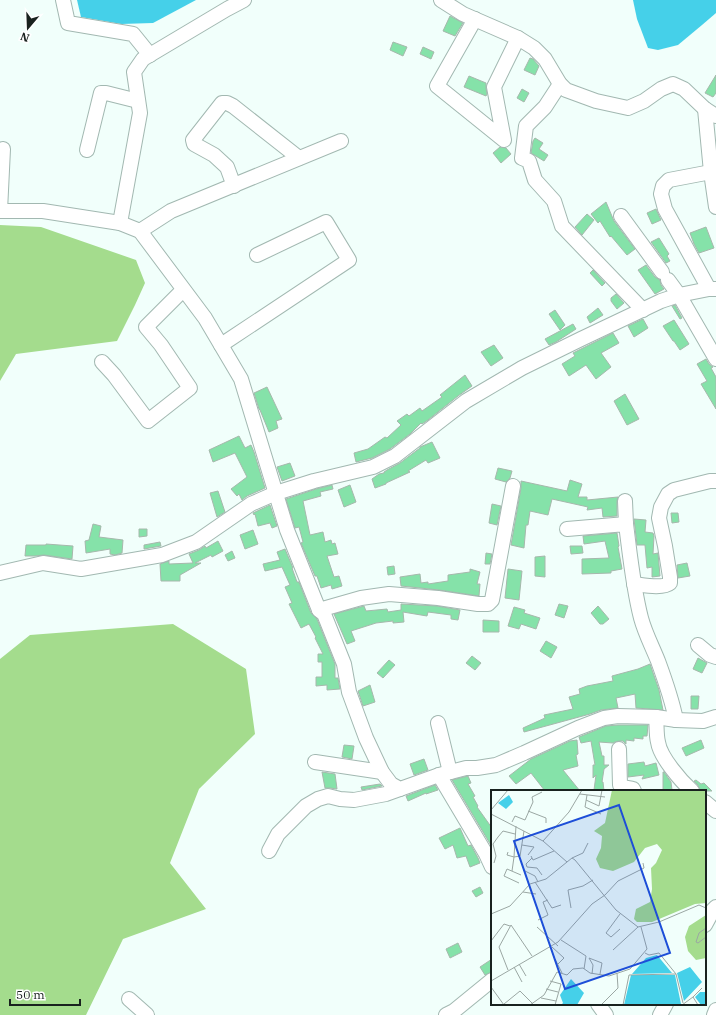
<svg xmlns="http://www.w3.org/2000/svg" width="716" height="1015" font-family="'IBM Plex Serif',serif">
  <style>
    .forest { fill: #a4dc8d }
    .water { fill: #45d0e9 }
    .building { fill: #85e2a9; stroke: #a6b8ac }
    .lines { fill: none; stroke-linecap: round; stroke-linejoin: round }
    .minor-casing { stroke: #a2b8b1; stroke-width: 16 }
    .minor { stroke: #fff; stroke-width: 14 }
    .inset-road { fill: none; stroke: #9ba7a3; stroke-width: 1 }
    .view { fill: #1d4ed8; fill-opacity: 0.15; stroke: #1d4ed8; stroke-width: 2 }
    .inset-edge { fill: none; stroke: #19221f; stroke-width: 2 }
  </style>
  <rect width="100%" height="100%" fill="#f1fffb"/>
  <!-- forest -->
  <g class="forest">
    <polygon points="0,225 41,227 136,260 145,283 135,305 117,341 16,354 0,381"/>
    <polygon points="173,624 246,669 255,734 199,789 170,863 206,909 123,939 86,1015 0,1015 0,659 30,635"/>
  </g>
  <!-- water -->
  <g class="water">
    <polygon points="77,0 196,0 153,23 121,24 81,17"/>
    <polygon points="633,0 716,0 716,13 702,25 678,45 658,50 648,48 637,19"/>
  </g>
  <!-- building -->
  <g class="building">
    <polygon points="450,16 463,23 455,36 443,31"/>
    <polygon points="393,42 407,47 403,56 390,50"/>
    <polygon points="423,47 434,52 431,59 420,54"/>
    <polygon points="530,58 533,59 539,66 535,75 524,70"/>
    <polygon points="716,75 716,93 713,97 705,93"/>
    <polygon points="469,76 486,83 486,88 487,94 486,96 464,87"/>
    <polygon points="522,89 529,93 524,102 517,98"/>
    <polygon points="535,138 543,143 539,149 548,155 544,161 531,153 533,141"/>
    <polygon points="500,147 506,148 511,154 501,163 493,153"/>
    <polygon points="606,202 614,221 635,249 627,255 611,236 610,237 600,221 598,223 591,214"/>
    <polygon points="656,209 661,220 652,224 647,213"/>
    <polygon points="587,214 594,220 582,235 575,227"/>
    <polygon points="706,227 714,248 699,253 694,244 690,233"/>
    <polygon points="659,238 669,254 667,256 670,261 666,263 651,242"/>
    <polygon points="646,265 655,277 660,280 661,285 664,289 655,294 638,270"/>
    <polygon points="593,270 605,283 602,286 590,273"/>
    <polygon points="616,294 624,303 617,309 611,301 611,298"/>
    <polygon points="675,305 682,318 680,319 672,306"/>
    <polygon points="598,308 603,315 590,323 587,317"/>
    <polygon points="555,310 565,325 560,330 549,314"/>
    <polygon points="643,319 648,328 634,337 628,326"/>
    <polygon points="674,320 689,344 680,350 674,341 673,341 663,326"/>
    <polygon points="573,324 576,329 556,342 549,345 545,339"/>
    <polygon points="613,333 619,343 601,353 611,367 596,379 586,365 569,376 562,364 575,356 573,353"/>
    <polygon points="494,345 503,358 491,366 481,352"/>
    <polygon points="706,359 709,364 713,367 711,368 716,377 716,409 701,384 707,381 697,364"/>
    <polygon points="465,375 472,386 458,396 428,420 422,424 421,423 410,434 390,449 372,458 356,462 354,453 368,449 385,437 387,438 401,425 397,421 407,414 409,416 420,408 422,411 442,397 440,395"/>
    <polygon points="267,387 282,419 276,421 278,428 269,432 260,410 259,409 254,393"/>
    <polygon points="625,394 639,419 627,425 614,401"/>
    <polygon points="239,436 245,448 251,445 254,452 265,488 247,496 242,500 239,494 237,496 231,489 247,477 235,453 213,462 209,450"/>
    <polygon points="432,442 440,458 428,463 426,460 408,471 410,472 386,483 386,484 375,488 372,479 379,474 384,473 384,472 387,470 400,463 420,448 420,447"/>
    <polygon points="290,463 295,476 282,481 277,467"/>
    <polygon points="498,468 512,471 510,478 506,482 495,479"/>
    <polygon points="570,480 582,484 578,497 587,497 587,500 618,497 617,501 617,516 603,517 602,508 587,510 588,507 552,499 548,515 530,511 528,525 526,525 524,548 511,545 521,488 521,481 567,491"/>
    <polygon points="332,485 333,489 320,492 321,496 303,501 310,535 323,532 325,542 331,540 332,544 335,543 338,554 327,556 334,577 339,576 342,586 332,589 331,585 321,588 317,576 315,576 301,543 303,542 299,527 295,528 286,499 316,489"/>
    <polygon points="350,485 356,502 344,507 338,490"/>
    <polygon points="218,491 225,512 217,517 210,493"/>
    <polygon points="492,504 501,506 497,525 489,523"/>
    <polygon points="270,505 277,526 272,528 270,523 258,526 255,514 254,515 253,513"/>
    <polygon points="671,513 678,513 679,522 672,523"/>
    <polygon points="634,519 646,520 645,532 653,533 654,536 653,554 658,553 660,576 652,577 652,567 647,568 645,545 637,545"/>
    <polygon points="93,524 101,526 99,537 123,540 122,553 115,555 110,554 110,549 86,553 85,541 89,540"/>
    <polygon points="139,529 147,529 147,536 139,537"/>
    <polygon points="253,530 258,544 245,549 240,535"/>
    <polygon points="617,533 619,546 618,547 622,569 611,571 611,573 582,574 582,559 609,558 605,541 584,544 583,536"/>
    <polygon points="218,541 223,551 212,557 211,555 195,563 201,563 180,575 180,581 161,581 160,564 169,561 169,564 193,563 189,554 199,550 205,546 206,548"/>
    <polygon points="160,542 161,546 144,549 144,545"/>
    <polygon points="46,544 73,546 72,559 44,555 35,556 25,556 26,545 46,545"/>
    <polygon points="570,546 582,546 583,553 571,554"/>
    <polygon points="285,549 293,568 292,568 297,582 299,582 311,613 317,619 335,664 335,678 338,678 340,689 327,690 327,685 316,686 316,677 322,677 322,662 318,662 318,654 323,654 315,638 316,637 309,624 301,628 289,604 292,603 285,587 290,585 282,567 265,571 263,564 280,560 277,552"/>
    <polygon points="232,551 235,558 228,561 225,555"/>
    <polygon points="486,553 492,554 490,564 485,564"/>
    <polygon points="545,556 545,577 535,576 535,557"/>
    <polygon points="687,563 690,576 678,578 677,565"/>
    <polygon points="394,566 395,574 388,575 387,567"/>
    <polygon points="470,569 480,572 477,584 480,584 479,596 439,590 401,586 400,577 420,574 421,583 428,582 428,584 448,581 448,575 470,572"/>
    <polygon points="508,569 522,571 519,600 505,598"/>
    <polygon points="401,604 437,606 460,610 458,620 451,619 451,615 428,612 427,616 403,612 404,622 393,623 393,621 376,623 351,631 355,641 347,644 334,614 364,606 366,611 387,609 388,612 401,610"/>
    <polygon points="559,604 568,606 564,618 555,615"/>
    <polygon points="598,606 609,619 603,624 600,624 591,613"/>
    <polygon points="514,607 525,610 524,613 540,618 536,629 521,624 519,629 508,626"/>
    <polygon points="483,620 499,621 499,632 483,632"/>
    <polygon points="546,641 557,647 551,658 540,651"/>
    <polygon points="472,656 481,663 475,670 466,663"/>
    <polygon points="698,658 707,663 702,673 693,669"/>
    <polygon points="389,660 395,665 383,678 377,673"/>
    <polygon points="650,664 659,690 663,710 636,708 635,694 616,698 618,708 601,710 590,714 524,732 523,728 545,718 544,715 573,709 569,697 580,694 579,689 587,686 613,681 612,676 638,669"/>
    <polygon points="370,685 375,702 363,706 358,691"/>
    <polygon points="691,696 699,696 698,709 691,709"/>
    <polygon points="618,725 648,725 647,736 643,736 643,739 634,738 634,741 626,740 626,744 623,741 619,741 615,742 613,743 599,742 602,756 604,756 604,765 609,765 604,769 602,782 603,782 604,791 594,790 596,775 593,778 593,765 595,765 591,741 581,743 579,737 606,726"/>
    <polygon points="577,740 578,754 576,755 578,766 563,770 580,791 545,791 531,773 516,784 509,776 531,759 570,741"/>
    <polygon points="701,740 704,748 686,756 682,748"/>
    <polygon points="344,745 354,746 352,759 342,757"/>
    <polygon points="424,759 428,770 414,775 410,764"/>
    <polygon points="644,762 645,766 656,763 659,775 642,779 644,775 628,777 628,764"/>
    <polygon points="322,772 335,774 337,789 330,788 325,788"/>
    <polygon points="663,772 664,772 671,782 672,790 663,790"/>
    <polygon points="468,776 471,783 468,784 475,796 473,797 478,806 477,807 492,828 492,847 452,780"/>
    <polygon points="696,780 701,784 704,783 712,791 700,791 698,785 694,781"/>
    <polygon points="380,784 382,786 362,790 361,787"/>
    <polygon points="435,785 438,790 426,794 426,793 408,801 406,796"/>
    <polygon points="460,828 468,846 471,845 478,858 480,863 470,867 466,856 457,858 453,845 445,849 439,838"/>
    <polygon points="480,887 483,893 476,897 472,891"/>
    <polygon points="458,943 462,952 450,958 446,949"/>
    <polygon points="492,959 492,972 485,975 480,967"/>
  </g>
  <g class="lines">
    <defs>
      <g id="minor">
        <polyline points="63,0 68,23 133,34 150,55"/>
        <polyline points="441,0 463,14 518,38 534,48 545,59 560,84 566,90 596,101 628,108 644,101 661,89 673,84 684,89 705,109 716,116"/>
        <polyline points="475,19 437,86 504,140 494,87 518,38"/>
        <polyline points="560,84 545,107 526,126 522,158 529,161 535,180 554,201 562,226 643,310"/>
        <polyline points="705,109 711,172 716,207"/>
        <polyline points="87,150 101,93 106,93 138,101"/>
        <polyline points="234,186 227,167 214,155 194,144 193,140 222,103 227,103 233,106 299,158"/>
        <polyline points="0,211 43,211 120,223 140,231 205,318 241,379 287,530 319,610 324,614 344,664 349,692 366,738 382,772 391,784 400,789 439,775"/>
        <polyline points="0,211 3,149"/>
        <polyline points="621,216 662,272"/>
        <polyline points="120,223 140,113 134,72 143,59 227,9 244,0"/>
        <polyline points="140,231 171,211 341,141"/>
        <polyline points="668,280 679,295 716,359"/>
        <polyline points="709,289 665,209 661,194 663,186 669,180 711,172"/>
        <polyline points="221,345 349,260 326,222 257,255"/>
        <polyline points="102,362 114,375 148,421 190,388 161,345 146,327 183,290"/>
        <polyline points="625,501 626,524"/>
        <path d="M567 529 626 524C630 555 633 587 641 618 645 633 652 646 658 661 665 680 672 700 676 720"/>
        <polyline points="0,573 43,563 81,569 162,555 196,542 251,504 276,493 314,481 373,467 395,456 466,401 522,368 581,339 661,301 679,295 709,289 716,289"/>
        <path d="M634 584C643 585 663 589 670 583V577L665 546 659 518 661 507 668 494 674 490 710 481H716"/>
        <polyline points="319,610 361,598 389,594 438,598 478,604 488,604 492,600 513,486"/>
        <polyline points="698,645 710,655 716,657"/>
        <path d="M656 717C657 725 656 734 658 742 660 757 681 781 692 791"/>
        <polyline points="438,723 450,772"/>
        <path d="M619 749 620 785C624 789 629 787 633 789L634 791"/>
        <polyline points="315,762 382,772"/>
        <polyline points="705,802 716,811"/>
        <polyline points="269,851 278,834 306,806 318,799 328,796 340,799 354,800 386,794 400,789"/>
        <polyline points="492,867 486,854 439,775 466,768 477,768 496,765 524,753 578,728 604,718 618,716 656,717 676,720 703,721 716,717"/>
        <polyline points="705,925 713,910 716,907"/>
        <polyline points="129,999 147,1015"/>
        <polyline points="598,1004 606,1015"/>
        <polyline points="446,1015 454,1011 492,980"/>
        <polyline points="660,1015 666,1004"/>
        <polyline points="714,1015 716,1010"/>
      </g>
    </defs>
    <!-- minor casing -->
    <use href="#minor" class="minor-casing"/>
    <!-- minor -->
    <use href="#minor" class="minor"/>
  </g>
  <!-- overview -->
  <g transform="translate(491 790)">
    <rect width="215" height="215" fill="#f1fffb"/>
    <path d="M121 0H215V113L204 114 161 132H146L143 129 145 119 159 112 161 99 160 78 165 73 171 60 166 54 154 58 143 72 122 81 109 78 105 69 110 58 111 46 103 41 114 33ZM215 125V168L205 170 197 161 194 147 198 136Z" fill="#a4dc8d"/>
    <path d="M18 5 22 12 15 19 7 13ZM166 165 181 183 141 184 155 168ZM199 177 211 192 193 211 186 183ZM140 185H184L190 214 133 215ZM80 189 93 203 86 215H70L72 213 69 205ZM209 202H215V215H210L204 207Z" fill="#45d0e9"/>
    <path class="inset-road" d="M89 4 114 7M96 5 94 17 110 24M95 10 108 16 111 0M0 20 17 0M37 21 55 28V33M0 24 52 51 76 72 55 89 39 94 19 116 0 124M21 32 24 26 34 30 42 12 41 7 51 2M52 51 78 22 91 0M31 55 43 57 37 65M17 62 16 65 23 67 25 36M40 66 42 70 63 61M41 68 35 74 36 77 46 78 51 85M81 68 92 63 97 53M76 72 81 68 84 70 125 120 147 137 168 132 208 115 215 118M3 73 5 66 2 54 7 47 12 41 24 44M32 80 44 86 47 92M21 81 23 67 29 66 33 41M44 92 61 118 70 115M28 93 13 86 16 79 30 85M32 102 45 104M80 118 77 100 92 96 102 90M47 130 57 125 52 112 57 110M46 137 67 156M215 138 208 143 205 152 207 153 215 147M129 139 120 147 115 143 129 124M70 150 95 166 93 179M0 151 13 134 19 136M61 157 73 168 67 174M122 160 147 137M154 163 158 165 168 163 185 184 192 213M64 169 71 183M28 174 35 186M23 177 31 192M17 180 8 157 20 135 41 166M101 184 102 175 98 168 111 173 109 184M0 191 67 152 101 114 114 105 127 91 153 78 152 73M59 191 70 194 64 215M0 197 13 215M55 199 67 202M202 207 211 198M50 208 65 211M13 214 29 201 43 215M39 215 53 205 66 182 76 185 82 179 92 178 99 183 118 186 139 179 156 159 150 137M110 215 127 198 126 183M132 215 138 185 185 184M191 215 202 207 207 215"/>
    <path class="view" d="M128 15 179 163 74 199 23 51Z"/>
    <rect width="215" height="215" class="inset-edge"/>
  </g>
  <!-- north arrow -->
  <g transform="translate(28 28) rotate(199)" stroke="#ffffff" stroke-width="3" paint-order="stroke">
  <path d="M0-3L7 15L0 10L-7 15Z" fill="#19221f"/>
  <text y="-6" font-size="11" font-weight="bold" text-anchor="middle" fill="#19221f">N</text>
  </g>
  <!-- scale -->
  <path d="M10 999v6h70v-6" fill="none" stroke="#19221f" stroke-width="2"/>
  <text x="16" y="999" font-size="12" fill="#19221f" stroke="#ffffff" stroke-width="3" paint-order="stroke">50 m</text>
</svg>
